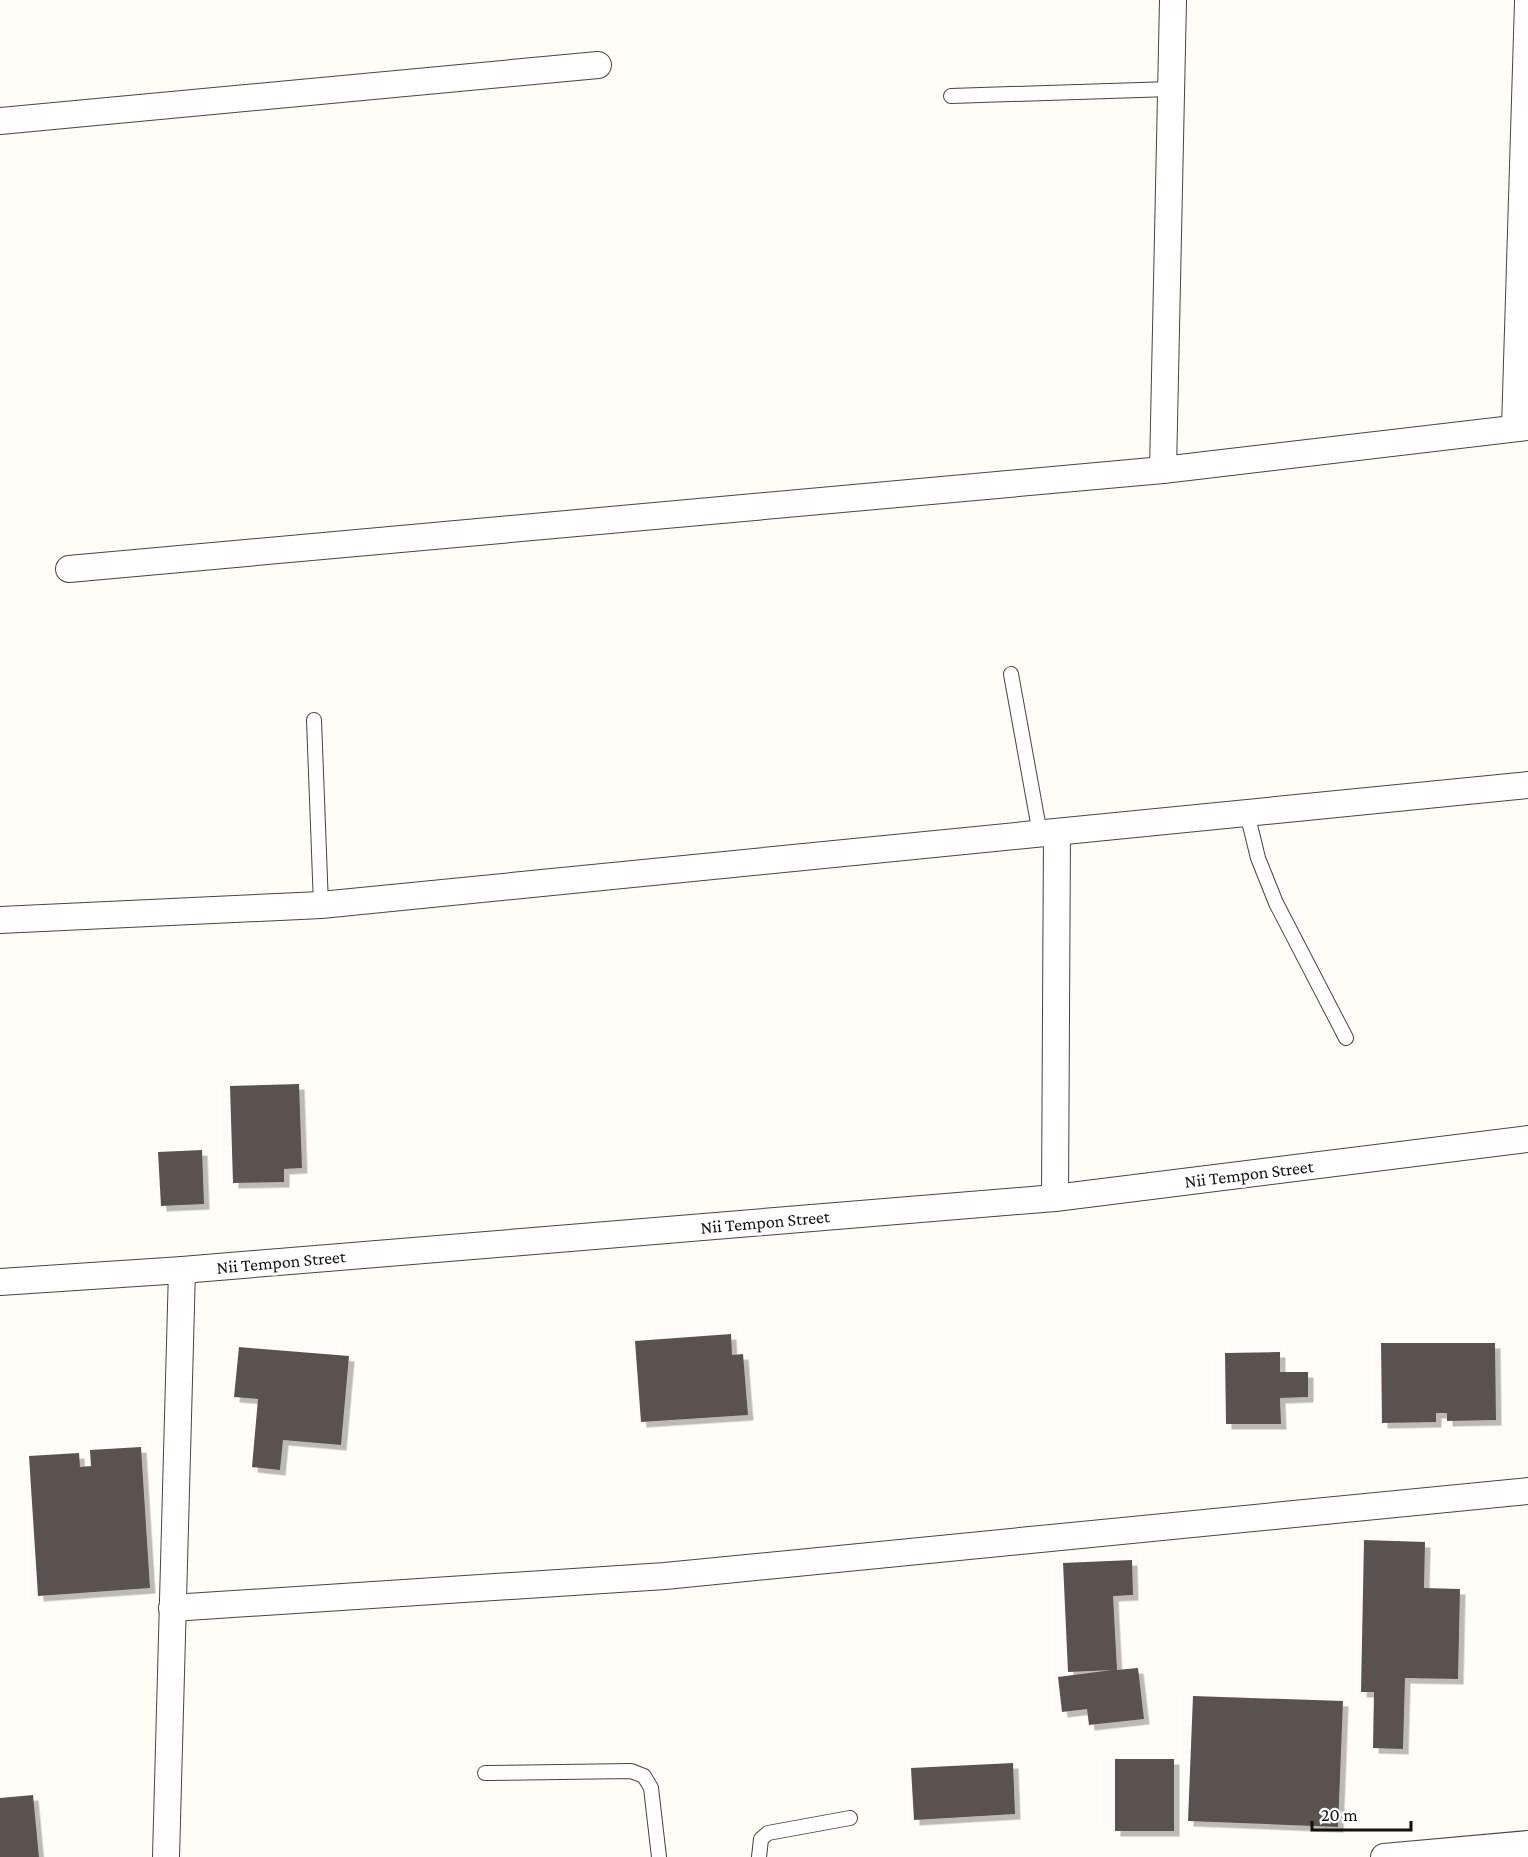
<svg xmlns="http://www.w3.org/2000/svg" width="1528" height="1857" font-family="'Crimson Pro',serif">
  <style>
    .building { fill: #5a524d; filter: url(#shadow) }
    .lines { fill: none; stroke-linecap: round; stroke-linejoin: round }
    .lane-casing { stroke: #444; stroke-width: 16 }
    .street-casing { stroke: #444; stroke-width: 28 }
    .lane { stroke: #fff; stroke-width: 14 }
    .street { stroke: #fff; stroke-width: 26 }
    .labels { text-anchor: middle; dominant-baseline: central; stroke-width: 6; stroke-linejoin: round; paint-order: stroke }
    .street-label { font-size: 18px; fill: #111; stroke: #fff }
  </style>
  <defs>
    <filter id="shadow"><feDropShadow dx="5.5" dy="5.5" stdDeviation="0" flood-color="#0004"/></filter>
  </defs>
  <rect width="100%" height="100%" fill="#fffdf5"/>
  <!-- building -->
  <g class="building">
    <polygon points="299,1084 302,1168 284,1169 284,1182 233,1183 230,1086"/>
    <polygon points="202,1150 204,1204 161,1206 158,1152"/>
    <polygon points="731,1334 732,1355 743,1354 748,1415 641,1422 635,1341"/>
    <polygon points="1381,1343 1495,1343 1496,1420 1447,1421 1447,1413 1436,1413 1436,1422 1382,1423"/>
    <polygon points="239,1347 349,1356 341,1445 283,1440 280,1470 252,1467 258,1399 234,1397"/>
    <polygon points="1280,1352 1280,1372 1308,1372 1308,1397 1280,1398 1281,1424 1226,1424 1225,1353"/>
    <polygon points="141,1447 150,1588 38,1596 29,1456 79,1453 80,1467 91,1466 90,1450"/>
    <polygon points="1364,1540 1425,1542 1424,1588 1460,1589 1458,1679 1405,1678 1403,1749 1373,1748 1374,1692 1361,1692"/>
    <polygon points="1132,1560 1133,1595 1113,1596 1117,1670 1138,1668 1144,1719 1089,1725 1087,1709 1062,1712 1058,1677 1112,1670 1068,1672 1063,1563"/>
    <polygon points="1193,1696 1343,1701 1338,1827 1188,1821"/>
    <rect x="1115" y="1759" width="59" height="72"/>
    <polygon points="1013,1763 1015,1814 914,1820 911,1768"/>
    <polygon points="33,1795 39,1857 0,1857 0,1798"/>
  </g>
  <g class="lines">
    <defs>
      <g id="lane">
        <polyline points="951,96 1171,89"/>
        <polyline points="1011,674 1040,834"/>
        <polyline points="314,720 321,905"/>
        <polyline points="1247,813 1258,858 1276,903 1346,1038"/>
        <polyline points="485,1773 631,1771 644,1776 651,1788 659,1857"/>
        <polyline points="759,1857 761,1839 768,1833 850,1818"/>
      </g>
      <g id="street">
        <polyline points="0,121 598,65"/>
        <polyline points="1515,428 1528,2"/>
        <polyline points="1163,470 1173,0"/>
        <polyline points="69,569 1163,470 1528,427"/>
        <polyline points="0,920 321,905 1528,785"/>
        <polyline points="1055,1198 1057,832"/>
        <polyline points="0,1282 182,1270 1055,1198 1528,1139"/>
        <polyline points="172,1608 665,1576 1528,1491"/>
        <polyline points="166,1857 182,1270"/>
        <polyline points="1384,1857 1528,1844"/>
      </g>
    </defs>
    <!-- lane casing -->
    <use href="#lane" class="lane-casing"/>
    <!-- street casing -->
    <use href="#street" class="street-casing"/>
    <!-- lane -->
    <use href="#lane" class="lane"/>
    <!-- street -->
    <use href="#street" class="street"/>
  </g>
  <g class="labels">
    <!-- street labels -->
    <g class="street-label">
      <text transform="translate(1249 1174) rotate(-7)">Nii Tempon Street</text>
      <text transform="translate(765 1222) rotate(-5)">Nii Tempon Street</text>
      <text transform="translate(281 1262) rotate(-5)">Nii Tempon Street</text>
    </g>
  </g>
  <!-- scale -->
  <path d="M1312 1821v9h99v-9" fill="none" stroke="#111111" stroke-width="3"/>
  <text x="1321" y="1821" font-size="18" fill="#111111" stroke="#ffffff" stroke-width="4.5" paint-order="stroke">20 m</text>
</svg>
